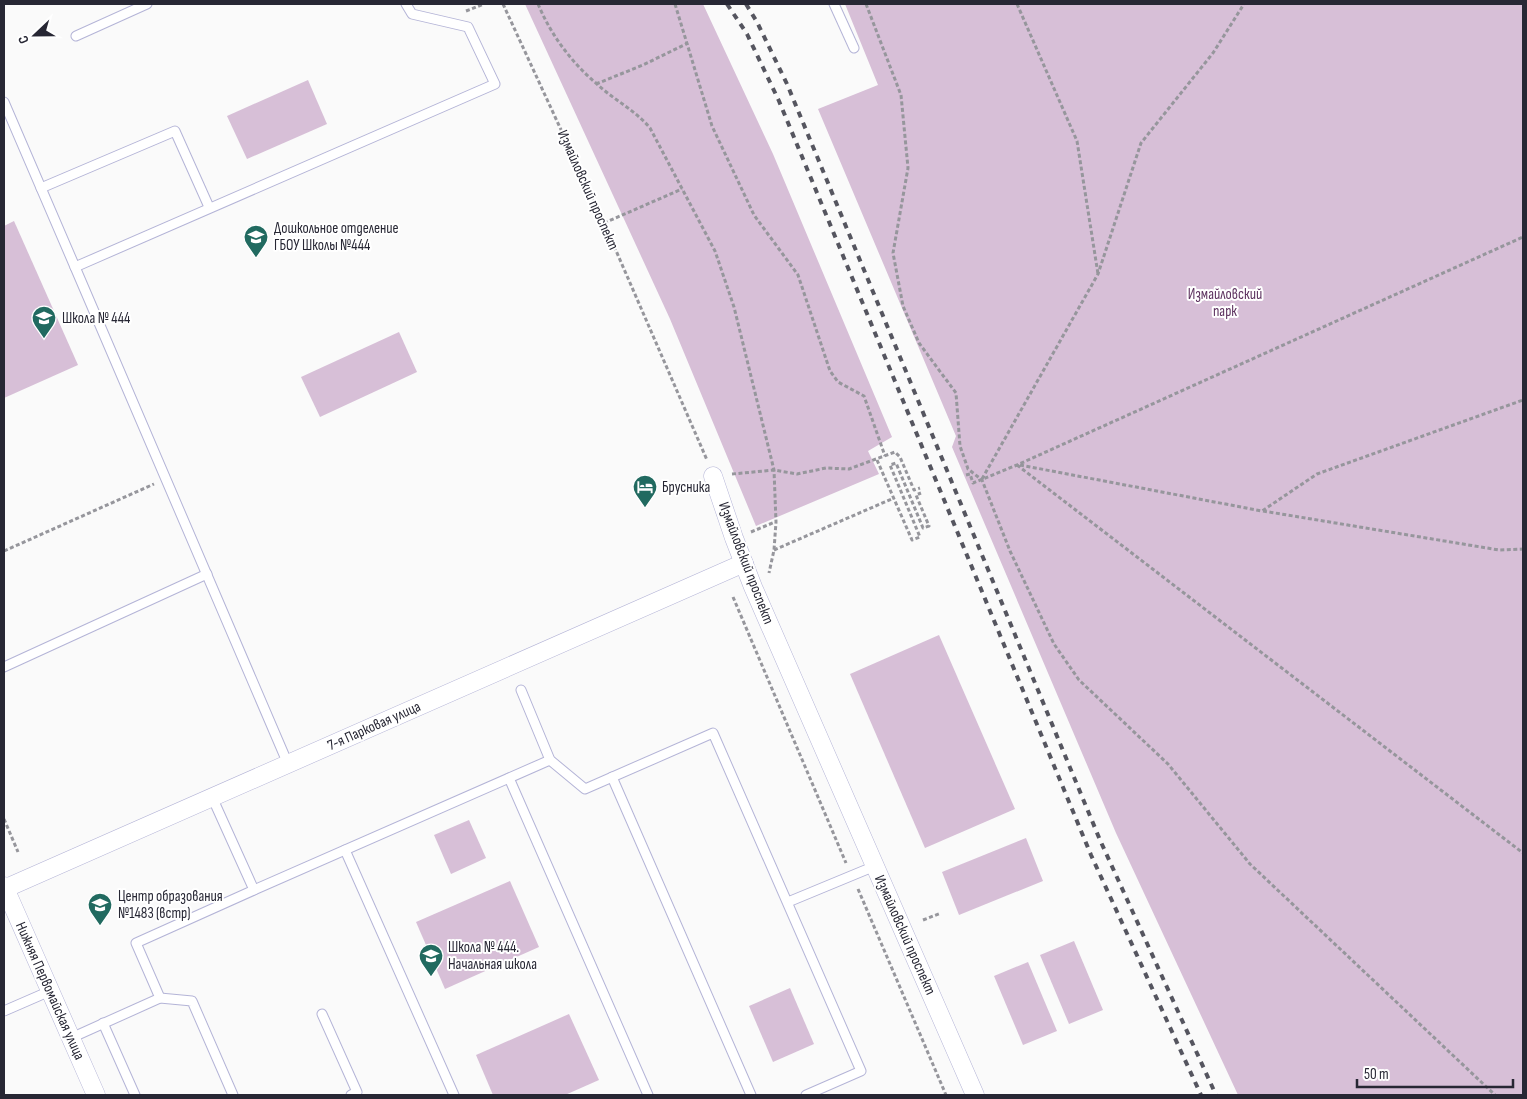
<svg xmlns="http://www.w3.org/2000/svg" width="1527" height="1099" font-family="'Sofia Sans Condensed',sans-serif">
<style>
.green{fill:#d7bfd7}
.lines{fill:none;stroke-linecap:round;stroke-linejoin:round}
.lane-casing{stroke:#b4b4d7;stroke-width:11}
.street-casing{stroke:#b4b4d7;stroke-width:19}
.path{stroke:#96969c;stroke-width:3;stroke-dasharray:4 2.5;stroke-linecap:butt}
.lane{stroke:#fff;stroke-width:9}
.street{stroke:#fff;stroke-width:18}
.rail{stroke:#55555f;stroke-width:4;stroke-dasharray:6 6;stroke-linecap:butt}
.labels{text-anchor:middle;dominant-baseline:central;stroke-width:4;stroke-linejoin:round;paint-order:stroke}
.street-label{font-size:15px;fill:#272734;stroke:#fff}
.poi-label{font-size:15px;fill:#272734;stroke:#fff;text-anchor:start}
.park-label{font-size:15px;fill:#5d325f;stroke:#fff}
</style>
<rect width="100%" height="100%" fill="#fafafa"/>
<!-- green -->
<g class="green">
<polygon points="525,4 703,4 773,154 892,437 868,451 879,474 756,526 670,319"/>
<polygon points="845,4 1523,4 1523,1095 1238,1095 1116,833 952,447 956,436 818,109 878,85"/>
<polygon points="308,80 327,124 247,159 227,116"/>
<polygon points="14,221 78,365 4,398 4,226"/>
<polygon points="399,332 417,372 320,417 301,377"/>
<polygon points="939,635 1015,809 925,848 850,674"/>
<polygon points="469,820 486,858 451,874 434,835"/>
<polygon points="1026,838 1043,881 959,915 942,872"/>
<polygon points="510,881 539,947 445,989 416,922"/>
<polygon points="1074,941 1103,1010 1069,1024 1040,955"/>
<polygon points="1028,962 1057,1031 1023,1045 994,976"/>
<polygon points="790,988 814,1044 773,1062 749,1006"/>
<polygon points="569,1014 599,1080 565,1095 493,1095 476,1055"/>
</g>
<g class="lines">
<defs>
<g id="lane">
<polyline points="834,4 854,48"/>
<polyline points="76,36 147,4"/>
<polyline points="4,102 75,267 495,84 468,27 412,14 406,4"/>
<polyline points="41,188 175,131 209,207"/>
<polyline points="75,267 288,764"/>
<polyline points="4,667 207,574"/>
<polyline points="521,690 550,760 585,789 713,733 861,1071 806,1095"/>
<polyline points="612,777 751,1095"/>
<polyline points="509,778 648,1095"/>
<polyline points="345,850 454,1095"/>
<polyline points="254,890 550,760"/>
<polyline points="788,902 875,866"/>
<polyline points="160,998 192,1001 233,1095"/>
<polyline points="4,1011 50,991"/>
<polyline points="322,1014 357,1092 351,1095"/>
<polyline points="103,1023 135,1095"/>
<polyline points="71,1038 160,998 136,943 254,890 212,797"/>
</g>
<g id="street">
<polyline points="713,476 734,538 753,587 975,1095"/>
<polyline points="4,886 96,1095"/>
<polyline points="4,889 744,563"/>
</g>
</defs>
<!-- lane casing -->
<use href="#lane" class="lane-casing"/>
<!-- street casing -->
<use href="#street" class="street-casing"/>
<!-- path -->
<g class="path">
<polyline points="503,4 604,223 707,460"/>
<path d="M538,4C551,35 571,62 597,84C614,100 635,110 650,128L715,251L734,307L774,470L776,522L774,550L769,573"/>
<polyline points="675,4 712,126 754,215 798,275 830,371 838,382 864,396 885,456"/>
<polyline points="866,4 901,95 908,168 893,253 903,306 919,343 956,393 960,446 968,469 982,480 1010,551 1054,644 1079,680 1168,764 1250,864 1495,1095"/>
<polyline points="1017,4 1077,141 1098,274"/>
<polyline points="466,11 484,4"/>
<polyline points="596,84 643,65 688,43"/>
<polyline points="604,223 682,189"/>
<polyline points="877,460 912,540 920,537 890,465 896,463 923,528 929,526 916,495 921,493"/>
<polyline points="1017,465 1523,853"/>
<polyline points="1020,465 1262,511 1317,474 1523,400"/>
<polyline points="732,474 774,470 797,474 826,468 849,469 895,452 900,457 914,490 920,488"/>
<polyline points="966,475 970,474 973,483 1017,465 1523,237"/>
<polyline points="982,479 1098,274 1141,143 1213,53 1244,4"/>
<polyline points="1263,511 1499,550 1523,549"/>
<polyline points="751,532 775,522"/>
<polyline points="774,550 894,498"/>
<polyline points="4,551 154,484"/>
<polyline points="733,597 846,863"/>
<polyline points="4,819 18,852"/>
<polyline points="858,889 946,1095"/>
<polyline points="923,920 941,913"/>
</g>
<!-- lane -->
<use href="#lane" class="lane"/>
<!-- street -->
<use href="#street" class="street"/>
<!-- rail -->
<g class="rail">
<polyline points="727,4 747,34 779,101 1091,855 1201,1095"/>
<polyline points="746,4 757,22 787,84 1100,840 1216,1095"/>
</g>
</g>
<!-- icons -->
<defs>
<symbol id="school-pin" viewBox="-11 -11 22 30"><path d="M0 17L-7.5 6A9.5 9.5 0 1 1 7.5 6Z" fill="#216a60" stroke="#fff"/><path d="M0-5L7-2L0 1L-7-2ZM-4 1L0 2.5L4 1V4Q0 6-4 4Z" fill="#fff"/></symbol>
<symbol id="hotel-pin" viewBox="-11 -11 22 30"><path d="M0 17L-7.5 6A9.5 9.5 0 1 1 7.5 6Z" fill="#216a60" stroke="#fff"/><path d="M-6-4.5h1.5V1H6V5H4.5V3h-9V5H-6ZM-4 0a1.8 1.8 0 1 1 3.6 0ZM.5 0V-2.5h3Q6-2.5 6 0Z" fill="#fff"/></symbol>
</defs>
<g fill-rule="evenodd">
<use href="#school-pin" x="242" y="223" width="28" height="38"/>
<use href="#school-pin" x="30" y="304" width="28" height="38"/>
<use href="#hotel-pin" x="631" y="473" width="28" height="38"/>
<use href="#school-pin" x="86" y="891" width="28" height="38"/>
<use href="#school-pin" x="417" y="942" width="28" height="38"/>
</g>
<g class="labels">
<!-- street labels -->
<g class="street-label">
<text transform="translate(588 190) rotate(66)">Измайловский проспект</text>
<text transform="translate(746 563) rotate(69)">Измайловский проспект</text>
<text transform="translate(374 726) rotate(-24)">7-я Парковая улица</text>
<text transform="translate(905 935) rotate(66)">Измайловский проспект</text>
<text transform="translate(50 991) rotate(66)">Нижняя Первомайская улица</text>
</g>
<!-- poi labels -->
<g class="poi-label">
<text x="274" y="228">Дошкольное отделение<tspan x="274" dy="17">ГБОУ Школы №444</tspan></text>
<text x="62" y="318">Школа № 444</text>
<text x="662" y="487">Брусника</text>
<text x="118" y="896">Центр образования<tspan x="118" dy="17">№1483 (встр)</tspan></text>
<text x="448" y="947">Школа № 444.<tspan x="448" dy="17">Начальная школа</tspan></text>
</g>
<!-- park labels -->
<g class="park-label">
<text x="1225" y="294">Измайловский<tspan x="1225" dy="17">парк</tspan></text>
</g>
</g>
<!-- border -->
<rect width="1527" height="1099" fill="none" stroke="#272734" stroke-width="10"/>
<!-- north arrow -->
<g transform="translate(35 35) rotate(248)" stroke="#ffffff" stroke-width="4" paint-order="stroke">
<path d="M0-4L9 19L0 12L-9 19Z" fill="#272734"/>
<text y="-8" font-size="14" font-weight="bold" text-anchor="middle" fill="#272734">С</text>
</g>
<!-- scale -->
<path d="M1357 1079v8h156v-8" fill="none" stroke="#272734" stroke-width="2.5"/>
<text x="1364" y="1079" font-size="15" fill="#272734" stroke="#ffffff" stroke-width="4" paint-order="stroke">50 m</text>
</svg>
